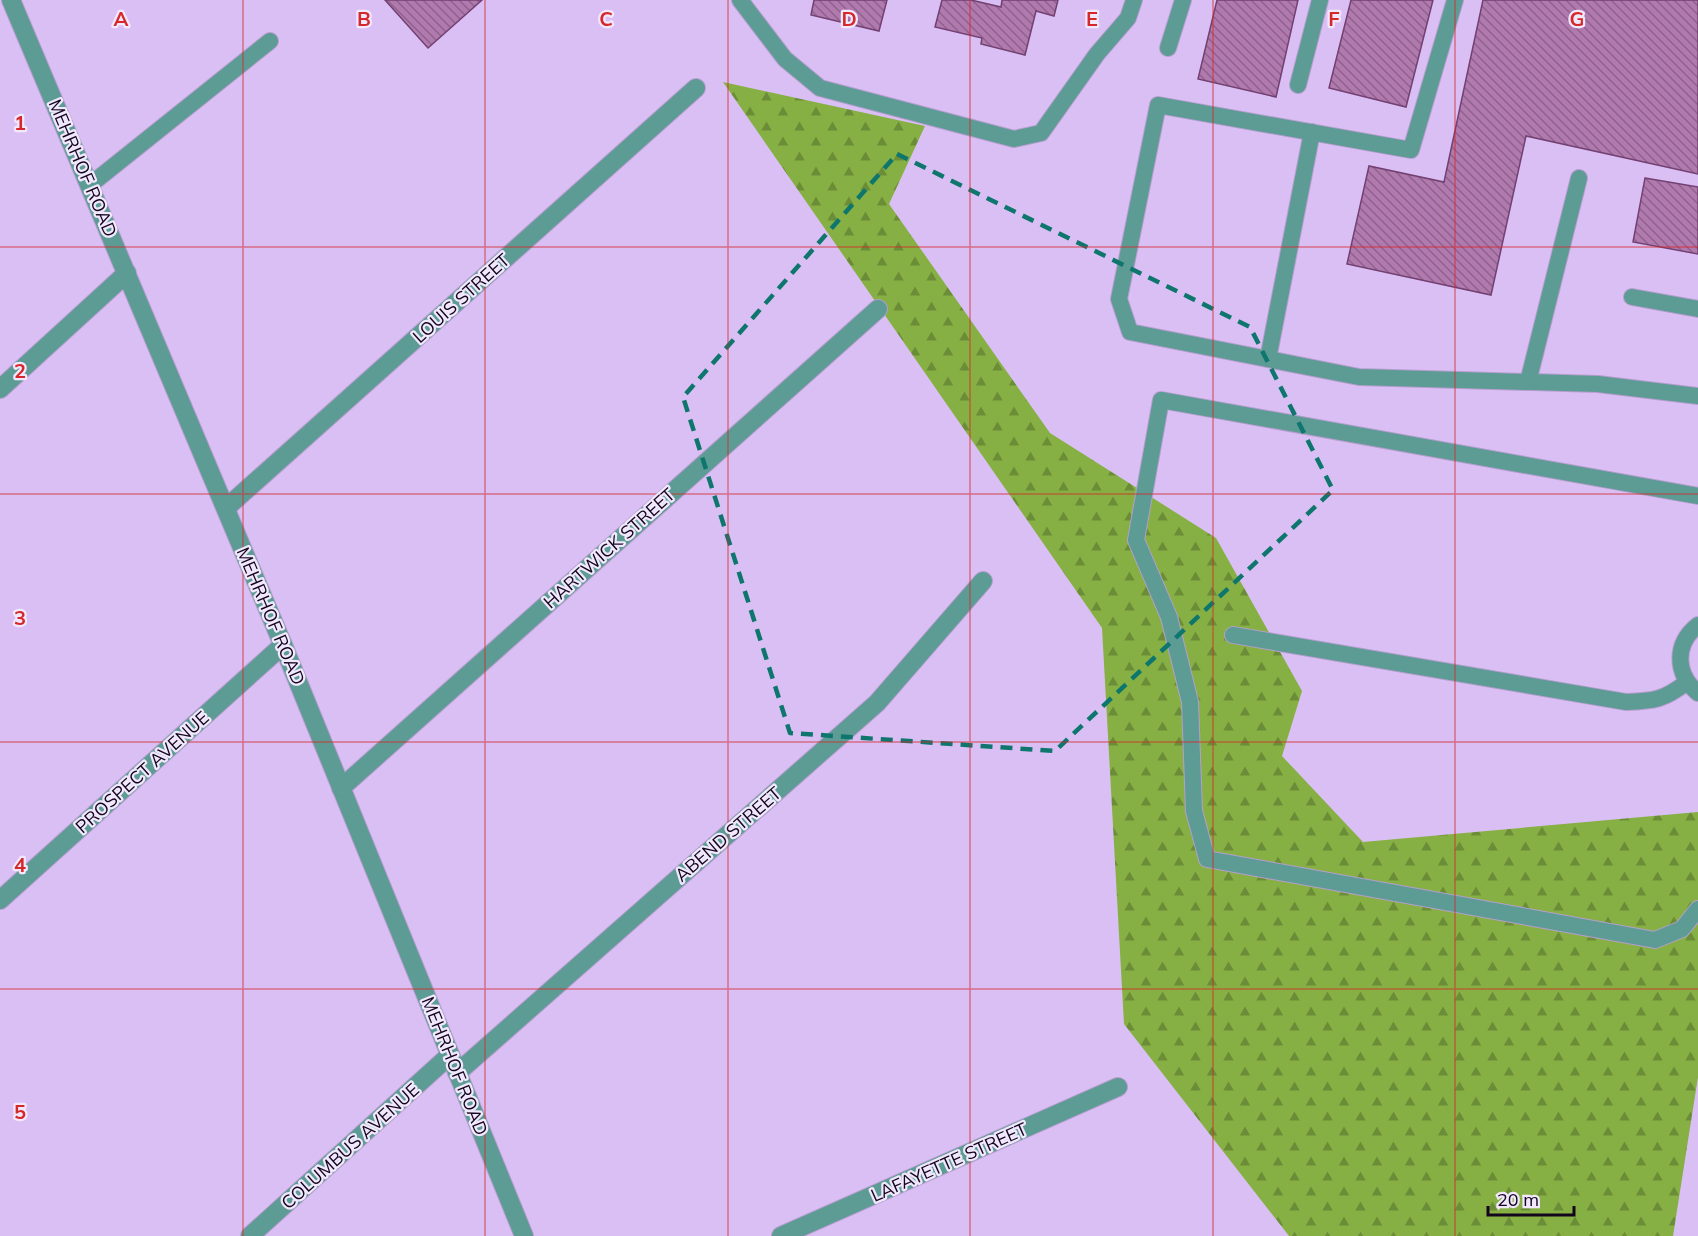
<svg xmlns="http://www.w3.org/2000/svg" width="1698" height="1236" font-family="Mulish,sans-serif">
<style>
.forest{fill:url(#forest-firs)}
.building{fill:url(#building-back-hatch);stroke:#734072;stroke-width:1.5}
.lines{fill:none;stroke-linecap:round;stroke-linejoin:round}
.lane-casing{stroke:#b69ece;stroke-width:18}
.street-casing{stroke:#b69ece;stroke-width:20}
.lane{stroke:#5d9b95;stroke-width:16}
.street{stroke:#5d9b95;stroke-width:18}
.marked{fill:none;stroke:#0f766e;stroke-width:4.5;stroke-dasharray:12 8;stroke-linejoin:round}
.grid{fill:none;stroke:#d62828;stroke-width:1.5;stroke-opacity:0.55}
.labels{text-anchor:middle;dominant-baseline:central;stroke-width:4.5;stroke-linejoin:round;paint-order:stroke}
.street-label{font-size:18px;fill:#12051c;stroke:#f2e8fd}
.grid-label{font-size:20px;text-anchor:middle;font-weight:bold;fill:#d62828;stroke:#f2e8fd;stroke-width:4.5;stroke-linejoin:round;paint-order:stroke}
</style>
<defs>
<pattern id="forest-firs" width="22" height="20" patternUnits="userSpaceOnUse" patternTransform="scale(1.5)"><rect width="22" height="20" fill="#86b043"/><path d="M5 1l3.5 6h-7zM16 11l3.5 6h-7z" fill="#6c8d37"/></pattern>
<pattern id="building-back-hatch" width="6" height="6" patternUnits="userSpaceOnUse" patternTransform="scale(1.5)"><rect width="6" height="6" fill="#b17aaf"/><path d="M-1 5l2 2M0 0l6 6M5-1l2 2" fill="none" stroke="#8f628e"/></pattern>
</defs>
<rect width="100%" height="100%" fill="#dabff5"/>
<!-- forest -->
<polygon class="forest" points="723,82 925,126 889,204 1050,433 1216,538 1302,691 1282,756 1363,842 1698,812 1698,1077 1673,1236 1289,1236 1124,1024 1102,628"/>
<!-- building -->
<g class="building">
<polygon points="385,0 482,0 428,48"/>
<polygon points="814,0 887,0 879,31 811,15"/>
<polygon points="942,0 971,0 1001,7 1002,0 1058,0 1054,16 1036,11 1025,55 981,44 982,38 935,27"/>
<polygon points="1217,0 1298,0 1276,97 1198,79"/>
<polygon points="1351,0 1433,0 1406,107 1329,88"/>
<polygon points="1483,0 1698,0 1698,174 1526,136 1491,295 1347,264 1369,166 1444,182"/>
<polygon points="1645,178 1698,187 1698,254 1633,242"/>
</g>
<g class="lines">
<defs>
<g id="lane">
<polyline points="740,0 785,59 820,88 1014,139 1041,133 1097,54 1128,18 1134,0"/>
<polyline points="1455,0 1411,150 1158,105 1119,299 1130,332 1359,377 1598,384 1698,396"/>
<polyline points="1168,48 1183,0"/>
<polyline points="1298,85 1320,0"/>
<polyline points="90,185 270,41"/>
<polyline points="1632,297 1698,309"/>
<polyline points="1268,359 1312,132"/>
<polyline points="1528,382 1579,178"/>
<polyline points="1698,496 1161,400 1136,540 1169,617 1190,702 1194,811 1207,859 1655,940 1682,929 1698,909"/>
<path d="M1698,625C1674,644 1675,674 1698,693"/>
<path d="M1233,635L1626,702C1654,701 1664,700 1687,682"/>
</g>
<g id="street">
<polyline points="11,0 283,645 524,1236"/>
<polyline points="0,389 127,273"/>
<polyline points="226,508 696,88"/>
<polyline points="341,788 878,309"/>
<polyline points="0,900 283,645"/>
<polyline points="457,1073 877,703 983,581"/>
<polyline points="250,1236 450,1055"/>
<polyline points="781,1236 1118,1087"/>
</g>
</defs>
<!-- lane casing -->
<use href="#lane" class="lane-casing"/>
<!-- street casing -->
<use href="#street" class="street-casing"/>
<!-- lane -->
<use href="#lane" class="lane"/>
<!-- street -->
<use href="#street" class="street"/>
</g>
<!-- marked area -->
<path class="marked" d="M897,154L1250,327L1333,490L1055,751L790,733L683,397Z"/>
<!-- grid -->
<path class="grid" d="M243,0V1236M485,0V1236M728,0V1236M970,0V1236M1213,0V1236M1455,0V1236M0,247H1698M0,494H1698M0,742H1698M0,989H1698"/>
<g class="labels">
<!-- street labels -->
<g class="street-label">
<text transform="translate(83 168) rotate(67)">MEHRHOF ROAD</text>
<text transform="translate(461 298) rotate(-42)">LOUIS STREET</text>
<text transform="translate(609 548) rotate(-42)">HARTWICK STREET</text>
<text transform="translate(271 616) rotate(67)">MEHRHOF ROAD</text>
<text transform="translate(142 772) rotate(-42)">PROSPECT AVENUE</text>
<text transform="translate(728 834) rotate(-41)">ABEND STREET</text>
<text transform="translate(455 1066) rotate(68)">MEHRHOF ROAD</text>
<text transform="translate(350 1146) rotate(-42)">COLUMBUS AVENUE</text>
<text transform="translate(949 1162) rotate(-24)">LAFAYETTE STREET</text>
</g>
</g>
<g class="grid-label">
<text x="121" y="26">A</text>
<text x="364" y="26">B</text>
<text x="606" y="26">C</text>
<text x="849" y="26">D</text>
<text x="1092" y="26">E</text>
<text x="1334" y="26">F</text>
<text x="1577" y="26">G</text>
<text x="20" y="130">1</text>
<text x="20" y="378">2</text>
<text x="20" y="625">3</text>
<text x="20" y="872">4</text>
<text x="20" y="1119">5</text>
</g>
<!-- scale -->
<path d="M1488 1206v9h86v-9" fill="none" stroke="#12051c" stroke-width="3"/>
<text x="1497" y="1206" font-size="18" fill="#12051c" stroke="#f2e8fd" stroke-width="4.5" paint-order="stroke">20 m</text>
</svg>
